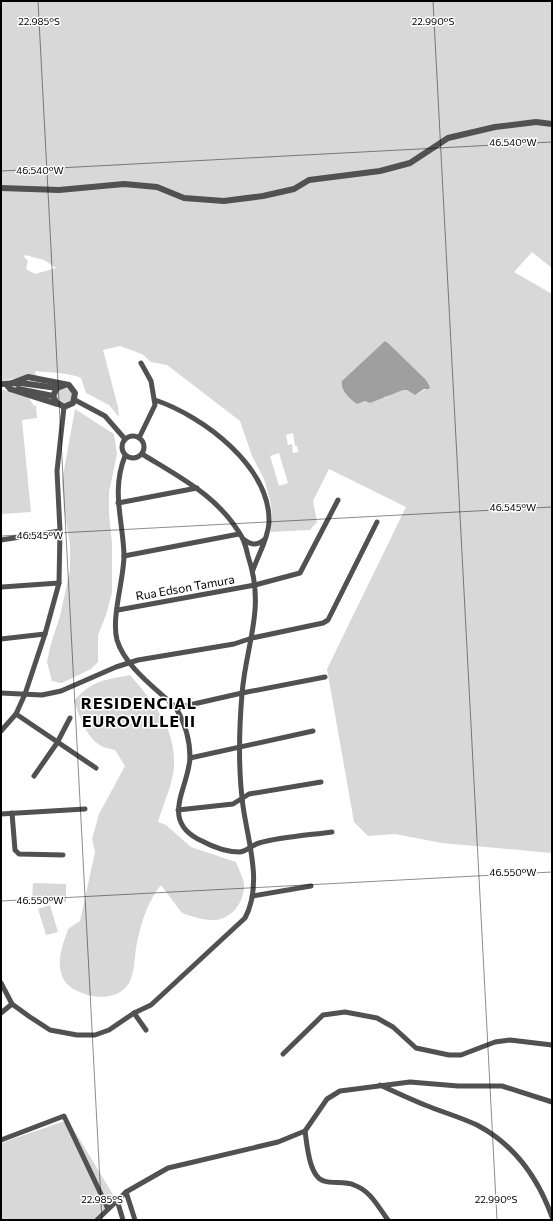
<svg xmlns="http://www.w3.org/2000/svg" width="553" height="1221" font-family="Commissioner,sans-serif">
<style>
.green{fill:#d8d8d8;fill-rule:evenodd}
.water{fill:#9f9f9f}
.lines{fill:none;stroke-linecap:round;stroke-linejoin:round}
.minor{stroke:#515151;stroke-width:5}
.tertiary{stroke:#515151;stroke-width:6}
.ticks{fill:none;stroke:#000;stroke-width:1;stroke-opacity:0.45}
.labels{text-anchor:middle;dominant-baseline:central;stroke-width:3;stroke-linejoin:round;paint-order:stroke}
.street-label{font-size:12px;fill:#000;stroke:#fff}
.district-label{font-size:16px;font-weight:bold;letter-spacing:1px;fill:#000;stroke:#fff}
.ticks-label{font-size:10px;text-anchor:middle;fill:#000;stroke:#fff;stroke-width:3;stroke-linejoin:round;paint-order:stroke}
</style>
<rect width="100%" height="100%" fill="#fff"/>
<!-- green -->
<g class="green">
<path d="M1,1H552V268L532,252L514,272L552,294V853L442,843L395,834L368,836L354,822L327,669L406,507L329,469L313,501L317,522L310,530L271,532L272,514L270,500L264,479L252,456L240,421L167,365L151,362L142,354L120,346L103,350L118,407L119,417L109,405L86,393L81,378C67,372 51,373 36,371L35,374L38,376C25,373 14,381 1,380ZM25,255L44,260L56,268L35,274L26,269L28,261L24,257ZM385,341L388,343L430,387L415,395L407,390H403L395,392L385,398H378L370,403L365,401ZM293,433L295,446H297L298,452L293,453L292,444L288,445L286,435ZM279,453L288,483L279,486L270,456Z"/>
<circle cx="64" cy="396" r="8"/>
<polygon points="1,389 29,398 34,406 36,405 37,418 22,420 31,512 1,514"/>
<polygon points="75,409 114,434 117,454 109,492 109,514 112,543 112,593 106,615 98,635 98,662 91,669 62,683 52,681 47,662 50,647 60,616 70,570 70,544 64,509 62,481"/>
<path d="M130,675C153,702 176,728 174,766C173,784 163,804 158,822L166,825L191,847L236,862C238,869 244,878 244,885C244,905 229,922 209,920C200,919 190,916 182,913L161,885C149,899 142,920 138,938C134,952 136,970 129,983C121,997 102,999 88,995C78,992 66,987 62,976C56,959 63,945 68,929L80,921L95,852L92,839L99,814L125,766L115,750C111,749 104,748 100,745C86,737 79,715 74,701C92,680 105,680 130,675Z"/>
<polygon points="33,883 66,884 66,902 32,901"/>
<polygon points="50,905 58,932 46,935 38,909"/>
<polygon points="68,1120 115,1198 95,1220 1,1220 1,1143"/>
</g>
<!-- water -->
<path class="water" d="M385,341L388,343L426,380L430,387L429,389H424L415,395L407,390H403L370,403L365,401L357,404C350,399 340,390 342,381Z"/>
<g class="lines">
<!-- minor -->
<g class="minor">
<polyline points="75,400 105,416 125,439"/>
<path d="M155,400C203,416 271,467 269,523C268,539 258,555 253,570"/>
<circle cx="133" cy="447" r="11"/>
<polyline points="139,438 155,405 151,381 141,363"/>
<path d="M125,456C111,491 123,520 124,555C124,580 111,617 117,640C125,667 157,689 176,708C185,723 190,741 190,758C188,790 159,821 202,841C213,847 227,852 240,852C247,851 252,845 259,843C280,837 310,835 332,832"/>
<polyline points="118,503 197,488"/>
<path d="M243,539C251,545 256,546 264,540"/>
<polyline points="1,540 60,531"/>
<polyline points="124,556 239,534"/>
<polyline points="2,587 59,583"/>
<polyline points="118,610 255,585 300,573 338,500"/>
<polyline points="1,639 45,634"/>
<polyline points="1,693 42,695 61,691 116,667 138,660 234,644 252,638 323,623 328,620 377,522"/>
<polyline points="176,708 242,693 325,677"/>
<polyline points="16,714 96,768"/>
<polyline points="1,731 16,714 25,694 45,634 59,583 60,531 57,471 64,407"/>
<polyline points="190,758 313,731"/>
<polyline points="34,776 57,743 70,718"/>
<polyline points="178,810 233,804 249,794 321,782"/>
<polyline points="12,813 15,850 19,854 63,855"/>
<polyline points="1,814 85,809"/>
<polyline points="253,896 311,886"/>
<path d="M1,983L12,1004L30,1017L50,1030L77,1035H95L109,1030L134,1013L151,1005L245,918C263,884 248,842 243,806C238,769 239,730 242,694C246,643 266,609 248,556C247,551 245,544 243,539C220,497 181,478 142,454"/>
<polyline points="1,1013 12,1004"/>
<polyline points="134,1013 146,1030"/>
<polyline points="283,1054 323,1015 345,1012 377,1018 393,1027 416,1048 449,1055 461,1055 495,1042 510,1040 552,1045"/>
<path d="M380,1085C395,1092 410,1099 425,1105C442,1112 460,1117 477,1125C515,1145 538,1178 552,1217"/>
<path d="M305,1131C307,1144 309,1177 324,1181C333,1184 345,1181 354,1185C371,1191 378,1207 388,1220"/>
<polyline points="1,1140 64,1116 108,1209"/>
<polyline points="126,1192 135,1220"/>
<polyline points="117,1200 123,1220"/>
<polyline points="97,1220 126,1192 168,1168 278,1142 305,1131 327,1099 340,1091 410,1082 458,1086 502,1086 552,1102"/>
</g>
<!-- tertiary -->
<g class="tertiary">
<polyline points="1,188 59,190 124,184 157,187 184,198 224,201 263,196 294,189 309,180 380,171 410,163 448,138 495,127 536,122 552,124"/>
<polyline points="1,384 21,383 57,388"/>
<polyline points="7,385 28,377 69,385 75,393 73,403 64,407 56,402 53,396 57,388 65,385"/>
<polyline points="7,385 10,389 57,404"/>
<polyline points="18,389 53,396"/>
</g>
</g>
<!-- ticks -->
<path class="ticks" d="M38,1L102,1220M433,1L497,1220M1,171L552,142M1,536L552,507M1,901L552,872"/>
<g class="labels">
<!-- street labels -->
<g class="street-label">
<text transform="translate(185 587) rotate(-10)">Rua Edson Tamura</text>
</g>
<!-- district labels -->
<g class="district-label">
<text x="139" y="702">RESIDENCIAL<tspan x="139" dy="18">EUROVILLE II</tspan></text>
</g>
</g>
<g class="ticks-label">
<text x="39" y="25">22.985°S</text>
<text x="433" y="25">22.990°S</text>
<text x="513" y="146">46.540°W</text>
<text x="40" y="174">46.540°W</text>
<text x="513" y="511">46.545°W</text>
<text x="40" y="539">46.545°W</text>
<text x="513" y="876">46.550°W</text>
<text x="40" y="904">46.550°W</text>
<text x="102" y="1203">22.985°S</text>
<text x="496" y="1203">22.990°S</text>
</g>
<!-- border -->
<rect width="553" height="1221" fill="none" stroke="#000000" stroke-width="4"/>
</svg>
